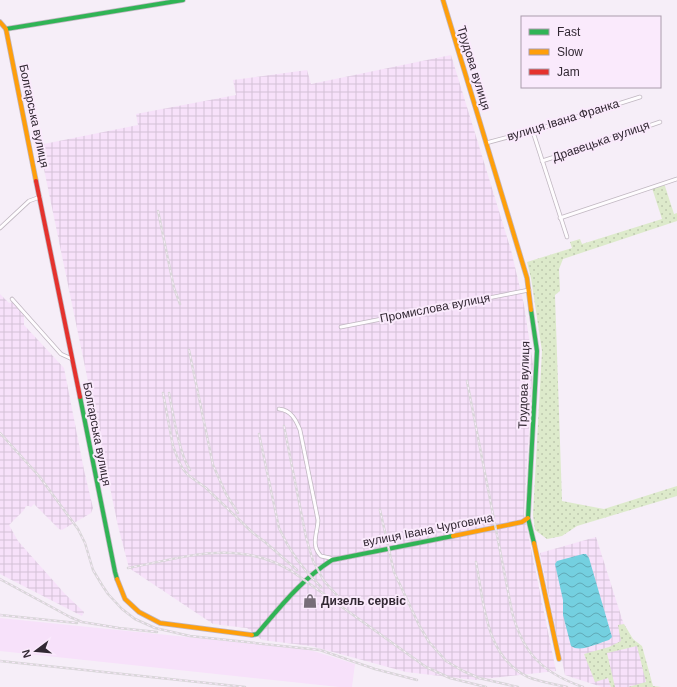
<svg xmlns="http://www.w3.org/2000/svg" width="677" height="687" font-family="Helvetica,sans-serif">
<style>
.industrial{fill:url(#industrial-grid)}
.built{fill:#f7e1fa}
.grass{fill:url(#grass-dots)}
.water{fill:url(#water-waves)}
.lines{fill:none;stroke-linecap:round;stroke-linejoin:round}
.street-casing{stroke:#c0b7c1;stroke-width:4.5}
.fast-casing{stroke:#c0b7c1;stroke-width:5.5}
.slow-casing{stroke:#c0b7c1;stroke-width:5.5}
.jam-casing{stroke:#c0b7c1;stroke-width:5.5}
.street{stroke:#fefcfe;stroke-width:3}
.fast{stroke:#30b455;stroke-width:4}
.slow{stroke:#ff9f0a;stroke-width:4}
.jam{stroke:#e5322d;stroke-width:4}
.rail-casing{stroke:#d9d6d9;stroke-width:2.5}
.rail{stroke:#faeafc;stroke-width:1;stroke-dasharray:3;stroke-linecap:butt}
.labels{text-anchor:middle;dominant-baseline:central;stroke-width:4;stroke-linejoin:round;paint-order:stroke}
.street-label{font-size:12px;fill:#322833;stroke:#faeafc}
.poi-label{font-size:12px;font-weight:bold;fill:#322833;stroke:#faeafc;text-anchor:start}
</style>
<defs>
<pattern id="industrial-grid" width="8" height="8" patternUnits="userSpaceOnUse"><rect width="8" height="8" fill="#f7e1fa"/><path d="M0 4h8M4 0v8" fill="none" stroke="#d4c1d7"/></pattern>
<pattern id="grass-dots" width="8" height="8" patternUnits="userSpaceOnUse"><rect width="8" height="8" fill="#ddeacb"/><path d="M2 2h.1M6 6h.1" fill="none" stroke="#bec9af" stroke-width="1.8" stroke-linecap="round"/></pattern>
<pattern id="water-waves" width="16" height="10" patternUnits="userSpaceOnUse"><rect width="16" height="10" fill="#74d0e0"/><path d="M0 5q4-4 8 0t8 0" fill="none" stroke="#60a9b6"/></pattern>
</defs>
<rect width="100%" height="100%" fill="#f6eef8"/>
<!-- industrial -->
<g class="industrial">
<polygon points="451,55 511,250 524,305 533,364 524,514 556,671 475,680 406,672 311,646 262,640 247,628 213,624 129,568 118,526 39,145 138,125 136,114 236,95 233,80 307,70 311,84"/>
<polygon points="0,294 9,303 13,302 24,316 24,325 64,368 84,470 93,508 91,513 62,530 59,529 34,504 31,507 29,506 26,506 24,510 9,525 18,541 65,594 84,612 82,616 0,574"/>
<polygon points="596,537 623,622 632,639 640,647 650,685 639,687 602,687 565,675 540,553"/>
</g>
<!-- built -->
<polygon class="built" points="0,618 305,649 317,652 355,664 352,687 339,687 0,651"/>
<!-- grass -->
<g class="grass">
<polygon points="664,183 674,214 677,213 677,221 563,259 559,269 560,291 555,295 562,501 604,509 677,486 677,496 577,526 562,536 547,539 535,530 533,515 542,351 531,278 527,262 572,248 570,242 580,239 582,244 662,219 652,188"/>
<polygon points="624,624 633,639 642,646 653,686 661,687 628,687 646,682 637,646 607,653 615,687 611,687 608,678 595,682 584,654 609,647 621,641 618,625"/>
</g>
<!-- water -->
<path class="water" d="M583,554H586L589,558L612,637L609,640C598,643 580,653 571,646L563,615V600L555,564L557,561Z"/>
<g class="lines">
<defs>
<g id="street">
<polyline points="531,132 534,135 567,237"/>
<polyline points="486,143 542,128 640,97"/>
<polyline points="542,161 602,142 660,122"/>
<polyline points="560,218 677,179"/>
<polyline points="0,228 29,201 40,197"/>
<polyline points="12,299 61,354 72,359"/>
<polyline points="341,327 529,290"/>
<path d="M279,409C291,410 296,420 300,430L318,520C318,532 310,545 321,556L330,558L332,560"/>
</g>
<g id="fast">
<polyline points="6,29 183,0"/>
<polyline points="531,310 537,351 528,518 534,543"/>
<polyline points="80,397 115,572 117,579"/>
<path d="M252,635L257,634C280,607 302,579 332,560L453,536"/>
</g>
<g id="slow">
<polyline points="443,0 527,278 531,310"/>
<polyline points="0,22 6,29 36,181"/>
<polyline points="453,536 522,522 528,518"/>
<polyline points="534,543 559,659"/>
<polyline points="117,579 125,599 139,612 160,623 252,635"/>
</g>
<polyline id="jam" points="36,181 80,397"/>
</defs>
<!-- street casing -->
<use href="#street" class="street-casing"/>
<!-- fast casing -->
<use href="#fast" class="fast-casing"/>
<!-- slow casing -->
<use href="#slow" class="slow-casing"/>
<!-- jam casing -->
<use href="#jam" class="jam-casing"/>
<!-- street -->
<use href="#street" class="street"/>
<!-- fast -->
<use href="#fast" class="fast"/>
<!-- slow -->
<use href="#slow" class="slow"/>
<!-- jam -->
<use href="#jam" class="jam"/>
<defs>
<g id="rail">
<polyline points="158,211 174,288 180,304"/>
<polyline points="189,350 213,465 226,494 238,513"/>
<path d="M467,381L512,612C523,654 543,673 583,687"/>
<polyline points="163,393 173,446 179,462 183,469 188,475 206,488 253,533 265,542 297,570"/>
<path d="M169,393C173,413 179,454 190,470"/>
<polyline points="284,426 306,537 313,561 324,581 344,603"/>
<polyline points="0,433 39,476 78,529 85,543 93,570 102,585 108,594 122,609 135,619 155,628 190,636 320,650 375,669 417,680"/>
<path d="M259,434L279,528C289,550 303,570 321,587"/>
<polyline points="380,510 394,572 419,625 429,642 446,661 463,671 479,678 518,687"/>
<path d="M476,562C484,603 485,657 528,677C540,682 554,684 567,687"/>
<path d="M128,568C186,557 239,538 293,572L426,667L450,678L486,687"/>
<polyline points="0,579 70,617 82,622 119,628 157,632"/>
<polyline points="0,615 77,623"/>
<polyline points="0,661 245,687"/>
</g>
</defs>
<!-- rail casing -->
<use href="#rail" class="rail-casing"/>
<!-- rail -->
<use href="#rail" class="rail"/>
</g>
<!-- icons -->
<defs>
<symbol id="shop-bare" viewBox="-9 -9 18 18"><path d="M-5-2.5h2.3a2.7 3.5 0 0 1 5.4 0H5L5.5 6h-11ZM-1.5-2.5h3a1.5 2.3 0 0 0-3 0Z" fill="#776d78" stroke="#faeafc" stroke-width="2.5" paint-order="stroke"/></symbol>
</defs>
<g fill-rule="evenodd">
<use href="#shop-bare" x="300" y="591" width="20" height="20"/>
</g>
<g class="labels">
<!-- street labels -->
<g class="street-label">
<text transform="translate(474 68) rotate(73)">Трудова вулиця</text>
<text transform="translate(34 116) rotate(78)">Болгарська вулиця</text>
<text transform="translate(563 120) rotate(-17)">вулиця Івана Франка</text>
<text transform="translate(601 141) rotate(-19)">Дравецька вулиця</text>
<text transform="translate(435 308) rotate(-11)">Промислова вулиця</text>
<text transform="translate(524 385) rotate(-88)">Трудова вулиця</text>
<text transform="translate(97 434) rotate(79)">Болгарська вулиця</text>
<text transform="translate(428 530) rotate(-11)">вулиця Івана Чурговича</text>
</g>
<!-- poi labels -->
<g class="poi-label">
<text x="321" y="601">Дизель сервіс</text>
</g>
</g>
<!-- legend -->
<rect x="521" y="16" width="140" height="72" fill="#faeafc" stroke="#aa9cac"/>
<rect x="529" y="29" width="20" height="6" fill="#30b455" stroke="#aa9cac"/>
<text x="557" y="36" font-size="12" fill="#322833">Fast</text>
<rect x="529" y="49" width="20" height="6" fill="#ff9f0a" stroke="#aa9cac"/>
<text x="557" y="56" font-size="12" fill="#322833">Slow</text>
<rect x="529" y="69" width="20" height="6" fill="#e5322d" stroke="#aa9cac"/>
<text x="557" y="76" font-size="12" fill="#322833">Jam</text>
<!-- north arrow -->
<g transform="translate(36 651) rotate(254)" stroke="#faeafc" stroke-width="3" paint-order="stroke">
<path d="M0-3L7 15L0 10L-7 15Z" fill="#322833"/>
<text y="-6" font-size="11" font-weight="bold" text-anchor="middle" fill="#322833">N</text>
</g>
</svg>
